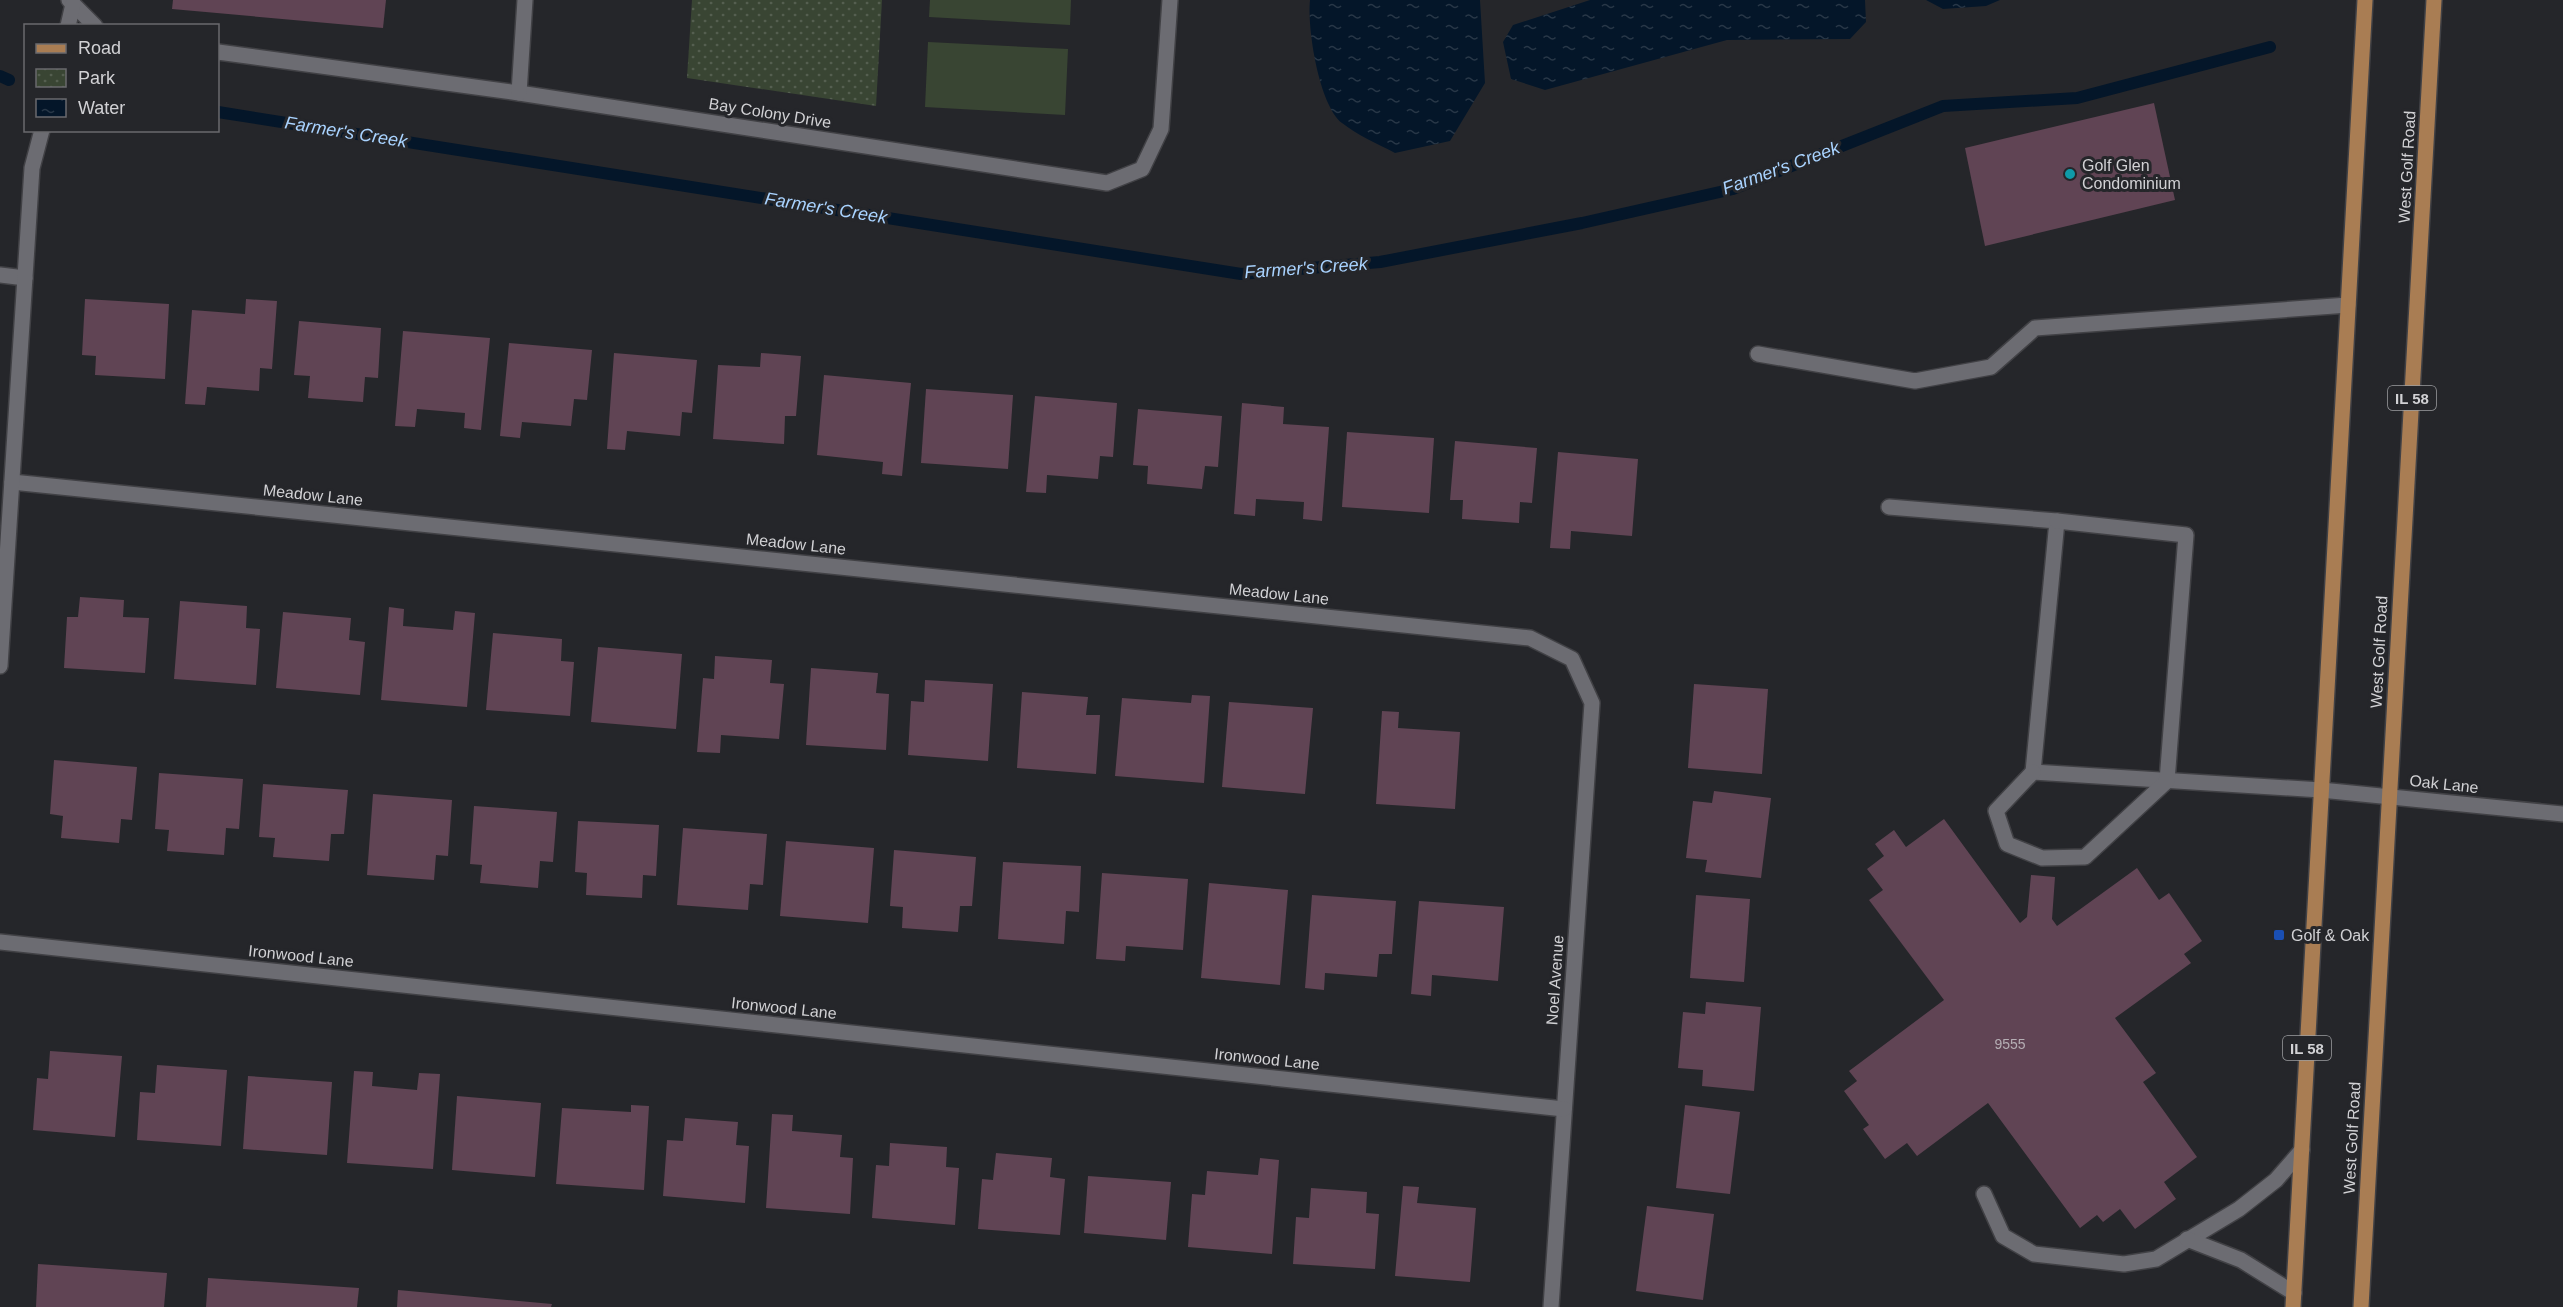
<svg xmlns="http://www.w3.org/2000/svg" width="2563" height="1307" font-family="Arial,sans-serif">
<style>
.grass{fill:#394533}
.park{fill:url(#park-dots)}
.water{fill:url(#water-ripples)}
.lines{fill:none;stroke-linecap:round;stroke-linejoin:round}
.stream{stroke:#041629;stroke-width:12}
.building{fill:#604454}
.service-casing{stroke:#414145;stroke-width:18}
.minor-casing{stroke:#414145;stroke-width:18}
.primary-casing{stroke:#414145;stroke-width:18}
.service{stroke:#6c6c72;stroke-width:15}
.minor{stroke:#6c6c72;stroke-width:15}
.primary{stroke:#a97d53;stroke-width:15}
.culture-dot{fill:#0f9aa8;stroke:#25262a;stroke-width:2}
.transit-dot{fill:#1a4fb4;stroke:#25262a;stroke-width:2}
.labels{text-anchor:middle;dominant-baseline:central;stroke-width:6;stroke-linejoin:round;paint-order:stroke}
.number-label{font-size:14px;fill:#b5aeb4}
.shield{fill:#25262a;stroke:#9d9ea1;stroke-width:1.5}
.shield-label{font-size:15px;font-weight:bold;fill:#d1d1d4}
.street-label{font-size:16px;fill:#d1d1d4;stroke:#25262a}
.poi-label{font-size:16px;fill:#d1d1d4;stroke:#25262a;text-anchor:start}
.water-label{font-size:18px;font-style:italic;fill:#a9d3ff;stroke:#25262a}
</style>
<defs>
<pattern id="park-dots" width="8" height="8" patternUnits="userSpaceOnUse" patternTransform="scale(1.5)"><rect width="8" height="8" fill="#394533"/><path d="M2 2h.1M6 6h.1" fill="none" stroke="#555f50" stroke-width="1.8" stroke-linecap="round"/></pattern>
<pattern id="water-ripples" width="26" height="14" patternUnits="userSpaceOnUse" patternTransform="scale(1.5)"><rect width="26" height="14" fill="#041629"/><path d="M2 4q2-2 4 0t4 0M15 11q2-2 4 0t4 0" fill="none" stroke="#283747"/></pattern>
</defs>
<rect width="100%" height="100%" fill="#25262a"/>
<!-- grass -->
<g class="grass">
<polygon points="930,0 1071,0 1070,25 929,17"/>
<polygon points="928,42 1068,49 1065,115 925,107"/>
</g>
<!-- park -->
<polygon class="park" points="692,0 882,0 876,106 687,78"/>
<!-- water -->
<g class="water">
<path d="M1310,0H1480L1485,83L1450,141L1395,153C1378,144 1357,135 1342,123C1319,105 1307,28 1310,0Z"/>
<polygon points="1590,0 1865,0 1866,22 1850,39 1727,40 1545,90 1511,79 1503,42 1513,25"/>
<polygon points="1926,0 2000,0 1986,6 1943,9"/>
</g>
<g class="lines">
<!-- stream -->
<g class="stream">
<polyline points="0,76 9,80"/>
<polyline points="218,112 1241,274 1380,262 1582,223 1733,189 1943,106 2077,98 2270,47"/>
</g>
</g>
<!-- building -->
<g class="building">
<polygon points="173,0 386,0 383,28 172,9"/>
<polygon points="2154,103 2175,200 1985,246 1965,148"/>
<polygon points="85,299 169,304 165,379 95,375 96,356 82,355"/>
<polygon points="246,299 277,301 272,369 260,368 259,391 207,387 205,405 185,404 192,310 245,314"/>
<polygon points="299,321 381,328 378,378 365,377 363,402 308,398 310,376 294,375"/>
<polygon points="403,331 490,338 481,430 464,428 465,413 417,409 415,427 395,426"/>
<polygon points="509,343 592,350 587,400 574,399 571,426 522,422 520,438 500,436"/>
<polygon points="614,353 697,360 692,413 682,412 680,436 627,431 625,450 607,449"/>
<polygon points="761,353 801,356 796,416 785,416 784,444 713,439 718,365 760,367"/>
<polygon points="824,375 911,383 902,476 882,474 883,462 817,455"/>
<polygon points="926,389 1013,395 1008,469 921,463"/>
<polygon points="1035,396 1117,403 1113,457 1100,456 1098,479 1047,475 1046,493 1026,492"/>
<polygon points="1242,403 1284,407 1283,424 1329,427 1322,521 1303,519 1304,502 1256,499 1255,516 1234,514"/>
<polygon points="1138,409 1222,416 1218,467 1205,466 1202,489 1147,484 1148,466 1133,465"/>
<polygon points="1347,432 1434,438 1429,513 1342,507"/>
<polygon points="1455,441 1537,448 1532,503 1520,502 1519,523 1462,519 1463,500 1450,500"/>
<polygon points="1558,452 1638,459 1632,536 1571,531 1570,549 1550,548"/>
<polygon points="80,597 124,600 123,617 149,618 145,673 64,668 67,617 78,617"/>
<polygon points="180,601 247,606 246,628 260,629 256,685 174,679"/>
<polygon points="389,607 404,609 403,626 453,630 455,611 475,613 467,707 381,700"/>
<polygon points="283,612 351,618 349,640 365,642 360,695 276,688"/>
<polygon points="493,633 562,639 561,661 574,662 570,716 486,710"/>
<polygon points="598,647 682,654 676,729 591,722"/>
<polygon points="715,656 772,660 770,683 784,684 779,739 721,735 720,753 697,752 703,678 714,679"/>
<polygon points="811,668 878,673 876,693 889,694 886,750 806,745"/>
<polygon points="925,680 993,684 988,761 908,755 911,701 924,702"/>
<polygon points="1694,684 1768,689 1762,774 1688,768"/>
<polygon points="1022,692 1088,697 1086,715 1100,715 1096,774 1017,768"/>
<polygon points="1192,695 1210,696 1204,783 1115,776 1122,698 1191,703"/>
<polygon points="1229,702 1313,708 1305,794 1222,787"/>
<polygon points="1382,711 1399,712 1398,728 1460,732 1455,809 1376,804"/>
<polygon points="54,760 137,767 132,820 121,819 119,843 61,838 63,816 50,814"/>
<polygon points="159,773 243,779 239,829 226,828 224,855 167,851 169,830 155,829"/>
<polygon points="263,784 348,790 344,834 331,834 329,861 273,857 275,838 259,837"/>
<polygon points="1714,791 1771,798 1761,878 1705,872 1707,860 1686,858 1693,801 1712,803"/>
<polygon points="373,794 452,800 448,856 436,855 434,880 367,875"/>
<polygon points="474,806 557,812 553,862 540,861 538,888 480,883 482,865 470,864"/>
<polygon points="1944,819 2020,923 2027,917 2031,875 2055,877 2052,919 2057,926 2137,868 2159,900 2169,893 2202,941 2184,954 2191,963 2115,1018 2156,1073 2143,1082 2197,1157 2164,1182 2176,1199 2135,1229 2120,1209 2103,1222 2097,1215 2080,1228 1988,1103 1917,1156 1907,1143 1885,1159 1863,1129 1869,1125 1844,1091 1857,1081 1849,1071 1944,1000 1869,900 1883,890 1867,869 1884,856 1875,844 1894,830 1906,847"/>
<polygon points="578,821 659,825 656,876 643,875 642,898 586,895 587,873 575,872"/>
<polygon points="683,828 767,834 763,885 750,884 748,910 677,905"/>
<polygon points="786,841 874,848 868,923 780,916"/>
<polygon points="894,850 976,857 972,906 960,906 958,932 902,928 903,907 890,906"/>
<polygon points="1003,862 1081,866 1079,912 1066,911 1064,944 998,939"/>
<polygon points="1102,873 1188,879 1183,950 1126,946 1125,961 1096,959"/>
<polygon points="1209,883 1288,890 1280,985 1201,978"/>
<polygon points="1312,895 1396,901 1392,954 1379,954 1377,977 1325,973 1324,990 1305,988"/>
<polygon points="1696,895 1750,899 1744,982 1690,978"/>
<polygon points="1419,901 1504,907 1498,981 1432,975 1431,996 1411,994"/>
<polygon points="1706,1002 1761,1007 1754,1091 1702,1086 1703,1070 1678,1068 1683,1012 1705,1014"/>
<polygon points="50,1051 122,1056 115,1137 33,1130 37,1078 48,1079"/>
<polygon points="157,1065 227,1070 221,1146 137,1140 140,1092 155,1093"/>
<polygon points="354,1071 373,1072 372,1086 417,1090 419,1073 440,1074 433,1169 347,1163"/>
<polygon points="248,1076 332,1082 327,1155 243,1149"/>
<polygon points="457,1096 541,1103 535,1177 452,1170"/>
<polygon points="631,1105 649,1106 644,1190 556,1184 562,1108 631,1112"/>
<polygon points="1685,1105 1740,1112 1730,1194 1676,1188"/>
<polygon points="772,1114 793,1115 792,1131 842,1135 840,1157 853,1158 850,1214 766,1208"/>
<polygon points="685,1118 738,1122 736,1145 749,1146 745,1203 663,1196 667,1140 683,1141"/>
<polygon points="890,1143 947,1147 946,1167 959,1168 955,1225 872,1218 876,1165 889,1166"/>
<polygon points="996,1153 1052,1158 1050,1177 1065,1179 1060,1235 978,1229 982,1179 993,1180"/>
<polygon points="1260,1158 1279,1160 1272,1254 1188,1247 1192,1194 1205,1195 1207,1171 1258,1175"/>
<polygon points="1088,1176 1171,1182 1166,1240 1084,1233"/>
<polygon points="1403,1186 1419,1187 1417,1203 1476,1208 1470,1282 1395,1276"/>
<polygon points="1311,1188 1367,1192 1366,1213 1379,1214 1375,1269 1293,1264 1296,1217 1309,1218"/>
<polygon points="1647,1206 1714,1214 1703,1300 1636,1291"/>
<polygon points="38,1264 167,1273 164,1307 36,1307"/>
<polygon points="208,1278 359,1288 357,1307 206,1307"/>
<polygon points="398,1290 552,1304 551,1307 397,1307"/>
</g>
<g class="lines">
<defs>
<g id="service">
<polyline points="1758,354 1915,381 1991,367 2035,328 2348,305"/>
<polyline points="1889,507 2057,521 2033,772 2321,790"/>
<polyline points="2033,772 1996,811 2007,844 2042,858 2085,857 2167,781 2186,535 2057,521"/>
<polyline points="1984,1194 2003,1236 2034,1254 2124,1264 2156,1259 2239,1209 2276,1180 2302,1150"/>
<polyline points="2187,1239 2241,1260 2294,1293"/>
</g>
<g id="minor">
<polyline points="69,0 95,26"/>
<polyline points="68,26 73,4"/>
<polyline points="218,52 519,93 1107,183 1142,169 1161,129 1170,0"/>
<polyline points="519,93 525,0"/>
<polyline points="0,275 25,278"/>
<polyline points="12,482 1530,638 1572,659 1592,703 1551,1307"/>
<polyline points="0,666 32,168 42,130"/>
<polyline points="2321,790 2563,814"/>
<polyline points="0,942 1564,1109"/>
</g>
<g id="primary">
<polyline points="2293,1307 2365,0"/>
<polyline points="2361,1307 2434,0"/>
</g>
</defs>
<!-- service casing -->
<use href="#service" class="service-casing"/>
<!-- minor casing -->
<use href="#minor" class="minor-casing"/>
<!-- primary casing -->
<use href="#primary" class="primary-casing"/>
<!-- service -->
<use href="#service" class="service"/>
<!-- minor -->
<use href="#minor" class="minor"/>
<!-- primary -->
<use href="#primary" class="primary"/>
</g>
<!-- markers -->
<circle class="culture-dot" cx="2070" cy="174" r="6"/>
<rect class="transit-dot" x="2273" y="929" width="12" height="12" rx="3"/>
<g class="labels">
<!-- number labels -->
<g class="number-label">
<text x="2010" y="1044">9555</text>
</g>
<!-- shield labels -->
<g class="shield">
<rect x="2388" y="386" width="48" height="24" rx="4.5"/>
<rect x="2283" y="1036" width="48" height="24" rx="4.5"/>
</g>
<g class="shield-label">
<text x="2412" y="398">IL 58</text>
<text x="2307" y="1048">IL 58</text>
</g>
<!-- street labels -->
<g class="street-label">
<text transform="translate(770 113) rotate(9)">Bay Colony Drive</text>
<text transform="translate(2407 167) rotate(-87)">West Golf Road</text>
<text transform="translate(313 495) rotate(6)">Meadow Lane</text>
<text transform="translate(796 544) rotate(6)">Meadow Lane</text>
<text transform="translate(1279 594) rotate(6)">Meadow Lane</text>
<text transform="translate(2379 652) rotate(-87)">West Golf Road</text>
<text transform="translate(2444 784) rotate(6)">Oak Lane</text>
<text transform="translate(301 956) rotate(6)">Ironwood Lane</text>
<text transform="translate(1555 980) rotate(-86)">Noel Avenue</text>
<text transform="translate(784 1008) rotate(6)">Ironwood Lane</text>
<text transform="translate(1267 1059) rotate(6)">Ironwood Lane</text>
<text transform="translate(2352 1138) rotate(-87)">West Golf Road</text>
</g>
<!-- poi labels -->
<g class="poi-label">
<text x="2082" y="165">Golf Glen<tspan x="2082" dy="18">Condominium</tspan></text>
<text x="2291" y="935">Golf &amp; Oak</text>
</g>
<!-- water labels -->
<g class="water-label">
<text transform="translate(346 132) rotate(9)">Farmer's Creek</text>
<text transform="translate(1781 168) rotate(-20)">Farmer's Creek</text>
<text transform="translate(826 208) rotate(9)">Farmer's Creek</text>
<text transform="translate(1306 268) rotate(-4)">Farmer's Creek</text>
</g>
</g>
<!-- legend -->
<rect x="24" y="24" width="195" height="108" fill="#25262a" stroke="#6a6a6e" stroke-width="1.5"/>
<rect x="36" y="44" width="30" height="9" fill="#a97d53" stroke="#6a6a6e" stroke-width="1.5"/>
<text x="78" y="54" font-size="18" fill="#d1d1d4">Road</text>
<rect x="36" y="69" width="30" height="18" fill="url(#park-dots)" stroke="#6a6a6e" stroke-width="1.5"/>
<text x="78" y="84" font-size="18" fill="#d1d1d4">Park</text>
<rect x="36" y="99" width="30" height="18" fill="url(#water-ripples)" stroke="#6a6a6e" stroke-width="1.5"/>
<text x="78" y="114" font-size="18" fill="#d1d1d4">Water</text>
</svg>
